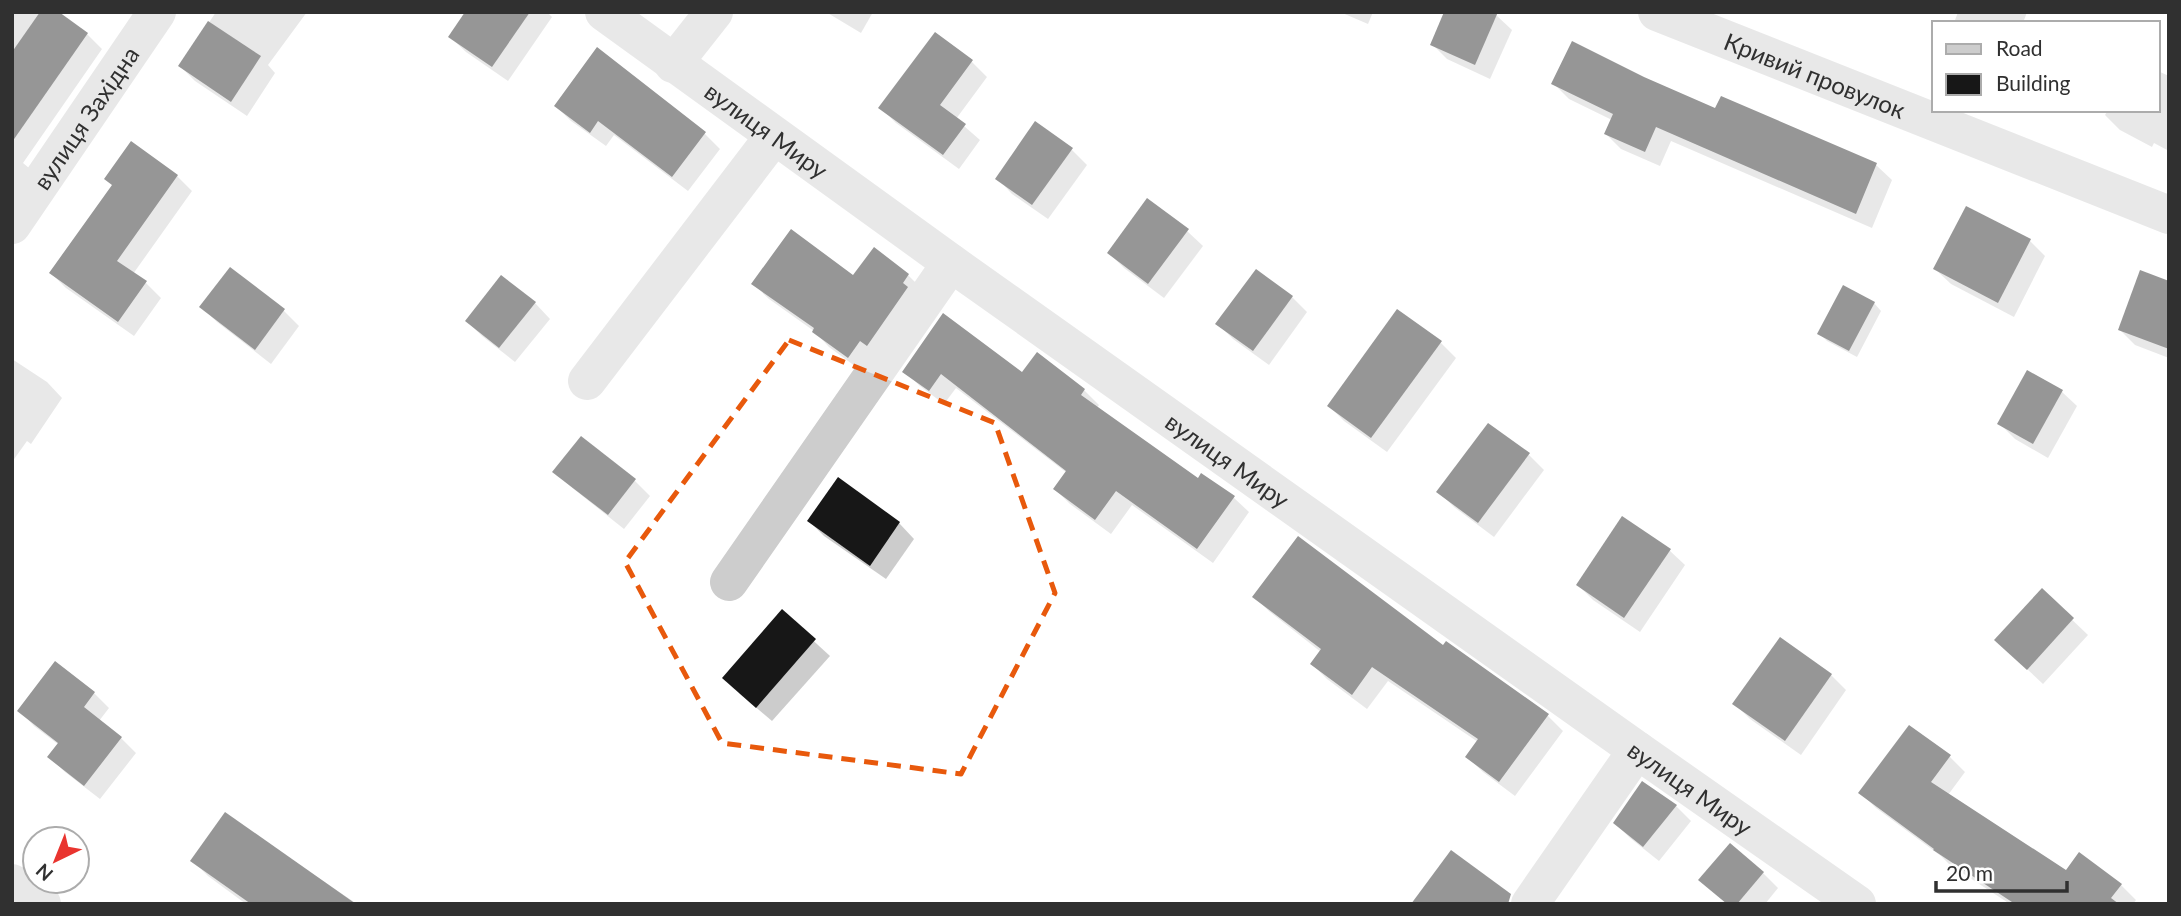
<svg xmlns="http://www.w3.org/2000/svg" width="2181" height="916" font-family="Lato,sans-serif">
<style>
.shadow{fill:#0003}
.building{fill:#171717}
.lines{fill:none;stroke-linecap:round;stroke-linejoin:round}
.minor{stroke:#cdcdcd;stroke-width:38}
.marked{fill:none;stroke:#e8590c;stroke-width:5;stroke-dasharray:14 9;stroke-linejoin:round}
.labels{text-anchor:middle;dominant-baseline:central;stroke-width:7;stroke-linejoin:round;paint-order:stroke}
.street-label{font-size:24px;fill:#303030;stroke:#fff}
</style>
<rect width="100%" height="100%" fill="#fff"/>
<!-- shadow -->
<g class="shadow">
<polygon points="12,12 56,12 87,34 102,49 23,163 29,168 12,192"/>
<polygon points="216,12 307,12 268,65 275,73 247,116 195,81 180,66"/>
<polygon points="468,12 547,12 552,17 508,81 466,52 450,37"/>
<polygon points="826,12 873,12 861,33"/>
<polygon points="1340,12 1373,12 1368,24"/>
<polygon points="1958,12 2027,12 2023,23 1954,23"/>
<polygon points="1496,15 1512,30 1490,79 1447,59 1432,44"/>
<polygon points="935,34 972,62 987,77 956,119 980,140 959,169 896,123 881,108"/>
<polygon points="597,49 705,134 720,149 688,191 614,135 606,146 571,121 556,106"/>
<polygon points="2158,71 2169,76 2169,151 2154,143 2152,147 2120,130 2105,115 2108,110 2158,110"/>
<polygon points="1643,79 1716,111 1722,98 1876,165 1892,180 1872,228 1671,141 1660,166 1621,149 1606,134 1612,120 1569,99 1553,83"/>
<polygon points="1072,150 1087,165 1048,219 1012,194 997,178"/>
<polygon points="177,176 192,191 133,274 146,283 161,298 134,336 66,288 51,273"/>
<polygon points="1187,231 1203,246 1164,298 1124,268 1109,253"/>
<polygon points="2030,241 2045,256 2014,317 1951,284 1935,269"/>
<polygon points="874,250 908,275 923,290 863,372 829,347 814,331 769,299 753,284 854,277"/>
<polygon points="230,269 284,311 299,326 271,364 217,322 202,307"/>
<polygon points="2169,283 2169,358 2135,345 2120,330"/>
<polygon points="1292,297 1307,312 1269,365 1233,339 1218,324"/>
<polygon points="535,303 550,319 515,362 482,336 467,321"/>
<polygon points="1874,303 1881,311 1857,357 1827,341 1819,333"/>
<polygon points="1441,343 1456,358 1387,452 1344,421 1329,406"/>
<polygon points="1038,355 1084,390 1099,405 1097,408 1198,481 1233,497 1249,512 1213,563 1132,505 1111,534 1070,504 1055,489 1067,473 956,388 944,404 920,386 904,371 1022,375"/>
<polygon points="12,359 47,382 62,398 31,444 27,441 12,462"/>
<polygon points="2061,391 2077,406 2048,458 2015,439 2000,424"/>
<polygon points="582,438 635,481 650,496 624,529 570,486 555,471"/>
<polygon points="1529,455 1544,470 1494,537 1454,507 1439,492"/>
<polygon points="838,479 899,523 914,539 886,579 824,536 809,521"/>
<polygon points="1669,550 1685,565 1640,632 1593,600 1578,585"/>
<polygon points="2042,591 2088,635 2043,684 2012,655"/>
<polygon points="1254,597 1444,647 1446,644 1548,716 1563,731 1515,796 1483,772 1467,757 1478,742 1388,681 1367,709 1327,679 1312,664 1321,652 1270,612"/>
<polygon points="782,612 830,656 772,721 739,693"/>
<polygon points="55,663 94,693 109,708 99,721 121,738 136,753 100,799 65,772 50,757 59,745 34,726 19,710"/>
<polygon points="1831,675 1846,690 1801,755 1750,719 1735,704"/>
<polygon points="1910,727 1950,757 1965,772 1948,795 2067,872 2121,885 2136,900 2133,904 2010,904 1950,865 1941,856 1876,808 1861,793"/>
<polygon points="1676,806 1691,821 1659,861 1630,838 1615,823"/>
<polygon points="226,815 357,904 246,904 208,876 193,861"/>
<polygon points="1763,873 1778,888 1765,904 1727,904"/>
</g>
<!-- building -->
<g class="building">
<polygon points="40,12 59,12 88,33 12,142 12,52"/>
<polygon points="465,12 530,12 492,67 448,37"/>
<polygon points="1444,12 1498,12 1475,65 1430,45"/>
<polygon points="208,21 261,56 231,102 178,66"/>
<polygon points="935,32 973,60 940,105 966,124 943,155 878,108"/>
<polygon points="1572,41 1644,77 1715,108 1721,96 1877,163 1856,214 1656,127 1645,152 1604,134 1613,114 1551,84"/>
<polygon points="597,47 706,132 672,177 598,121 590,133 554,106"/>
<polygon points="1035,121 1073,148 1032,205 995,179"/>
<polygon points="131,141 178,175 117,261 147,281 118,322 49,273 112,185 104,179"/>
<polygon points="1147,198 1189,229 1148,284 1107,253"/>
<polygon points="1966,206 2031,239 1998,303 1933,269"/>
<polygon points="791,229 853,275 874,247 909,274 903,283 908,287 867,346 860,341 848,358 812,332 814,328 751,284"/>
<polygon points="230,267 285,309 255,350 199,307"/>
<polygon points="1256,269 1293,296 1253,351 1215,324"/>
<polygon points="2140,270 2169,281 2169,349 2118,330"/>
<polygon points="501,275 536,302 499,348 465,321"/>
<polygon points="1843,285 1875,302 1849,351 1817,334"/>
<polygon points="1397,309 1442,341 1371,438 1327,406"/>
<polygon points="943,313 1022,372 1037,352 1085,389 1081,395 1198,478 1201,473 1235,496 1197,549 1116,491 1095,520 1053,489 1066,471 941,374 929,391 902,372"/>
<polygon points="2027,370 2063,390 2033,444 1997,424"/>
<polygon points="1488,423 1530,453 1478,523 1436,492"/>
<polygon points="581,436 636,479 608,515 552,472"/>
<polygon points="838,477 900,522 870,566 807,521"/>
<polygon points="1622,516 1671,549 1624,618 1576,585"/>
<polygon points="1298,536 1443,645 1446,641 1549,714 1499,782 1465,757 1478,739 1372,667 1352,695 1310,664 1321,649 1252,597"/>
<polygon points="2042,588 2074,618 2027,670 1994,640"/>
<polygon points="782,609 816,639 756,708 722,678"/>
<polygon points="1780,637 1832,674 1785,741 1732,704"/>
<polygon points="55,661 95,692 84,707 122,737 84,786 47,757 58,743 17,711"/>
<polygon points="1909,725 1951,755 1931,782 2066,870 2079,852 2122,884 2111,898 2119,904 2015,904 1933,850 1934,849 1858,793"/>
<polygon points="1642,781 1677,805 1643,847 1613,823"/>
<polygon points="225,812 356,904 251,904 190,861"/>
<polygon points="1730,843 1764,872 1737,904 1727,904 1698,880"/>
<polygon points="1451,850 1511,894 1508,904 1411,904"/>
</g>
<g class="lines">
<!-- minor -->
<g class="minor">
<path id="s1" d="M604,12L951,263L1637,750L1857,904"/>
<path id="s2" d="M1657,12L2169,215"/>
<polyline points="673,64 714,12"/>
<path id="s3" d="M12,225L157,12"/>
<polyline points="587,381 774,136"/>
<polyline points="729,582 951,263"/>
<polyline points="12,883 42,904"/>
<polyline points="1530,904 1637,750"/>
</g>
</g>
<!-- marked area -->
<path d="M0 0H2181V916H0ZM789,340L995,423L1055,593L961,774L722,743L625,562Z" fill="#fff" fill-opacity=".55" fill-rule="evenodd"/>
<path class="marked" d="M789,340L995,423L1055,593L961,774L722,743L625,562Z"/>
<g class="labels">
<!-- street labels -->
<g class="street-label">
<text stroke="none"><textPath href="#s2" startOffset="170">Кривий провулок</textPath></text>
<text stroke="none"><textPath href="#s3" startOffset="130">вулиця Західна</textPath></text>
<text stroke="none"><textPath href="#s1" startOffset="201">вулиця Миру</textPath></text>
<text stroke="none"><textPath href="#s1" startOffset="768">вулиця Миру</textPath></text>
<text stroke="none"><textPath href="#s1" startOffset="1335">вулиця Миру</textPath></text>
</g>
</g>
<!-- border -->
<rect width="2181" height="916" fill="none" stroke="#303030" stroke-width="28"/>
<!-- legend -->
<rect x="1932" y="21" width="228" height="91" fill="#ffffff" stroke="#acacac" stroke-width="2"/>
<rect x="1946" y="44" width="35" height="10" fill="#cdcdcd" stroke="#acacac" stroke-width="2"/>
<text x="1996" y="56" font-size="21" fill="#303030">Road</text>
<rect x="1946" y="74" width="35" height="21" fill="#171717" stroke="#acacac" stroke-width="2"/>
<text x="1996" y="91" font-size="21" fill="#303030">Building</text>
<!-- north arrow -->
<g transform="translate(56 860) rotate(223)"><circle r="33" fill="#ffffff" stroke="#acacac" stroke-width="2"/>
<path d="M0-5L12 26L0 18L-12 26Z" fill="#e9342f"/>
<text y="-10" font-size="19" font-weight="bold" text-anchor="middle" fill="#303030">N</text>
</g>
<!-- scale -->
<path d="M1936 881v10h131v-10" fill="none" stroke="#303030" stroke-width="3.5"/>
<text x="1946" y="881" font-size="21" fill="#303030" stroke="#ffffff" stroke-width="5" paint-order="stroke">20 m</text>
</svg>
